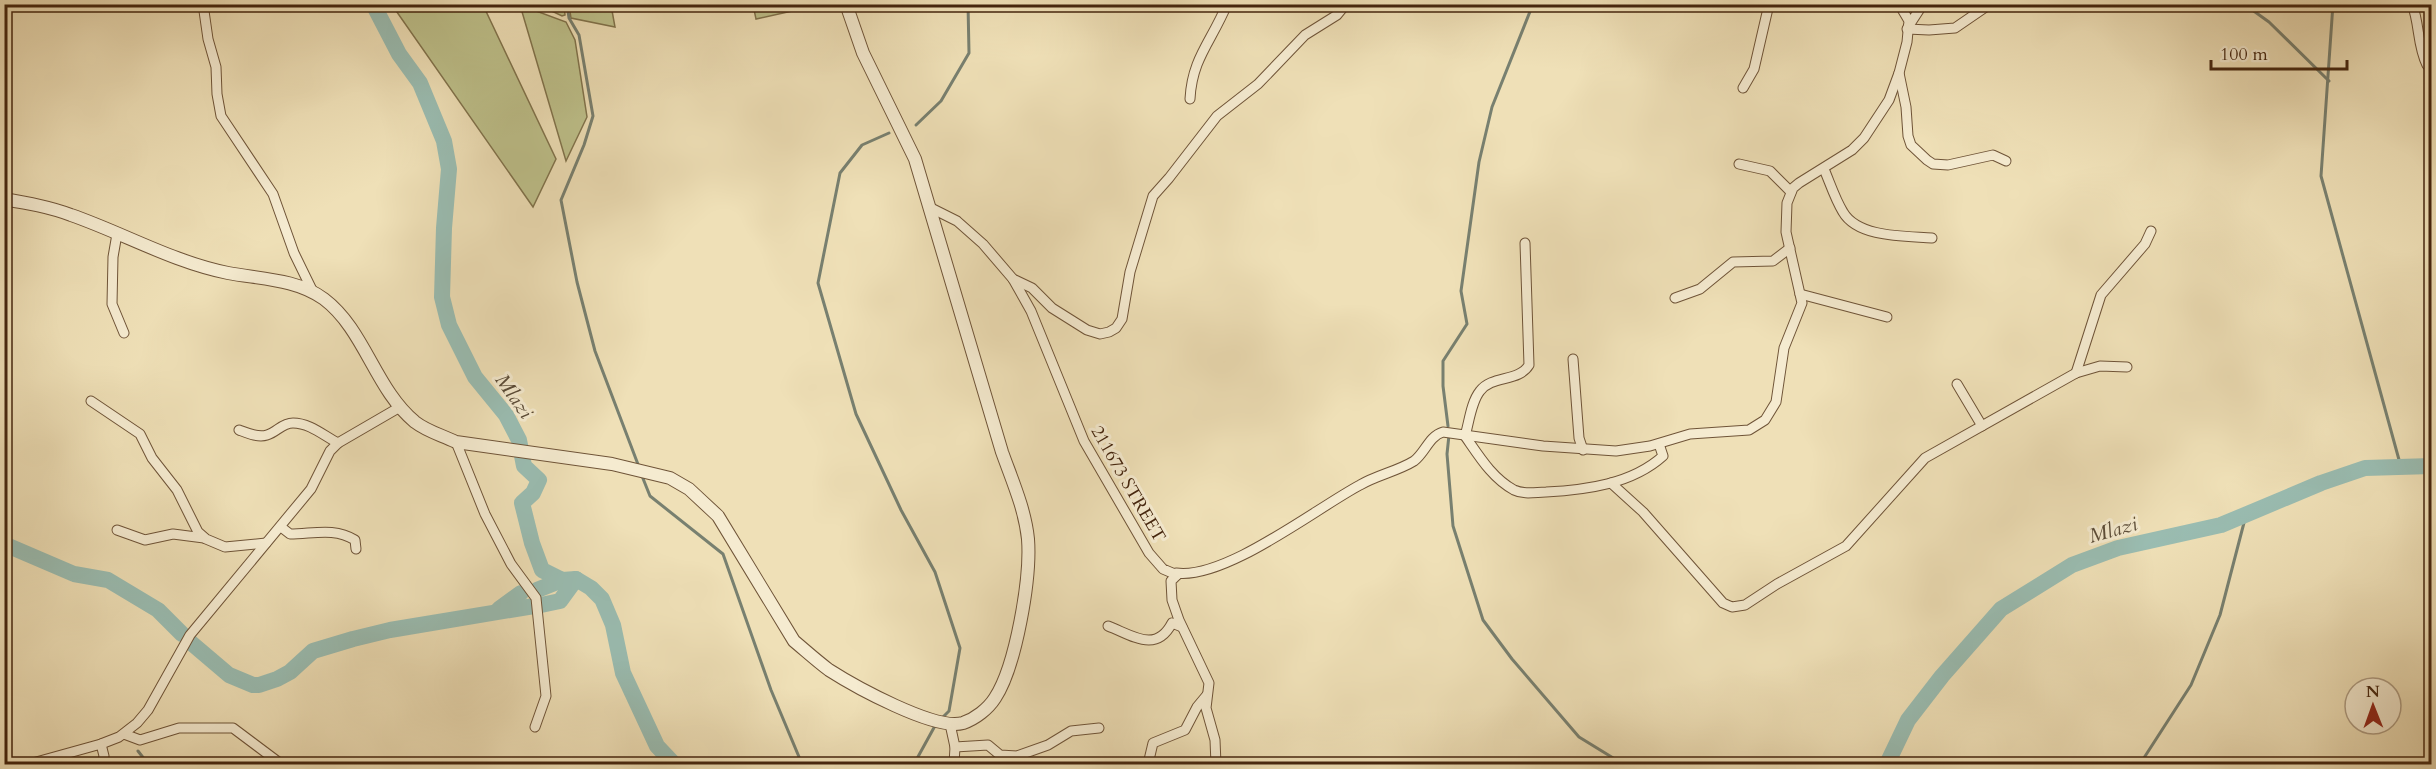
<svg xmlns="http://www.w3.org/2000/svg" width="2436" height="769" font-family="Cardo,serif">
<style>
.green{fill:#bec18b;stroke:#81734c;stroke-width:1.5}
.lines{fill:none;stroke-linecap:round;stroke-linejoin:round}
.stream{stroke:#788070;stroke-width:3}
.river{stroke:#9abdb2;stroke-width:16}
.minor-casing{stroke:#6f5438;stroke-width:11}
.tertiary-casing{stroke:#6f5438;stroke-width:14}
.minor{stroke:#f5ebd0;stroke-width:9}
.tertiary{stroke:#f5ebd0;stroke-width:12}
.labels{text-anchor:middle;dominant-baseline:central;stroke-width:6;stroke-linejoin:round;paint-order:stroke}
.street-label{font-size:18px;fill:#44250e;stroke:#f5ebd0}
.water-label{font-size:20px;font-style:italic;fill:#5a4b37;stroke:#f5ebd0}
</style>
<rect width="100%" height="100%" fill="#efe0b7"/>
<filter id="stains"><feTurbulence type="fractalNoise" baseFrequency=".00333" numOctaves="4"/><feColorMatrix values="0 0 0 0 .2 0 0 0 0 .09 0 0 0 0 .02 0 0 0 .5 -.17"/></filter>
<radialGradient id="worn" r=".72"><stop offset=".6" stop-color="#630" stop-opacity="0"/><stop offset="1" stop-color="#630" stop-opacity=".3"/></radialGradient>
<!-- green -->
<g class="green">
<polygon points="392,5 483,5 556,159 533,207"/>
<polygon points="520,5 566,22 575,40 587,117 566,161"/>
<polygon points="539,5 564,5 565,15 562,16"/>
<polygon points="569,5 611,5 615,27 571,18"/>
<polygon points="753,5 753,4 819,5 756,19"/>
</g>
<g class="lines">
<!-- stream -->
<g class="stream">
<polyline points="567,4 569,18 579,35 593,116 584,145 561,200 577,282 595,351 639,467"/>
<polyline points="2244,4 2269,22 2329,81"/>
<polyline points="2333,4 2321,176 2401,467"/>
<polyline points="916,125 941,101 969,53 968,4"/>
<polyline points="889,133 862,145 840,173 818,283 856,414 901,510 935,572 960,648 949,711 943,717"/>
<polyline points="1448,426 1443,386 1443,361 1467,324 1461,291 1479,162 1492,107 1533,4"/>
<polyline points="1449,435 1447,454 1453,526 1483,620 1512,659 1579,737 1623,764"/>
<polyline points="642,476 650,496 723,554 771,690 802,764"/>
<polyline points="138,751 148,764"/>
<polyline points="914,764 936,724"/>
<polyline points="2140,764 2191,685 2220,615 2246,515"/>
</g>
<!-- river -->
<g class="river">
<polyline points="373,4 399,54 420,83 444,141 449,169 444,228 442,297 449,325 475,377 506,415 519,440 524,466 539,480 533,493 522,503 532,543 542,570 562,580 576,579 591,588 602,599 613,625 623,673 657,746 674,764"/>
<polyline points="4,544 74,574 108,580 158,610 182,634"/>
<polyline points="537,590 562,580"/>
<polyline points="541,605 560,601 576,579"/>
<polyline points="499,609 521,593"/>
<polyline points="189,641 229,675 253,685 259,685 277,679 290,672 313,651 353,639 390,630 534,606"/>
<polyline points="1887,764 1908,720 1942,676 2001,609 2072,565 2118,548 2221,525 2321,483 2365,468 2432,466"/>
</g>
<defs>
<g id="minor">
<polyline points="203,4 208,39 216,67 217,94 221,116 273,194 294,253 313,292"/>
<path d="M2412,4C2420,25 2417,45 2427,65"/>
<polyline points="1908,27 1923,4"/>
<polyline points="1907,29 1929,30 1955,28 1990,4"/>
<polyline points="1899,73 1906,107 1908,136 1911,145 1927,160 1933,164 1948,165 1993,155 2006,161"/>
<polyline points="1743,88 1754,69 1769,4"/>
<path d="M1190,99C1192,58 1212,41 1227,4"/>
<polyline points="1739,164 1770,171 1791,192"/>
<path d="M1824,169C1830,183 1835,199 1843,212C1858,238 1906,236 1932,238"/>
<polyline points="931,208 957,221 983,244 1013,279 1032,288 1052,308 1087,330 1100,334 1109,332 1116,328 1122,319 1130,272 1153,196 1169,178 1217,116 1258,84 1305,35 1337,15 1346,4"/>
<polyline points="117,234 113,257 112,304 124,333"/>
<path d="M1525,243L1529,365C1519,382 1492,375 1480,391C1471,402 1469,423 1465,436C1479,456 1492,478 1514,490C1524,495 1536,492 1546,492C1586,490 1632,484 1663,456L1659,444"/>
<path d="M1013,279L1031,311L1084,441L1149,553L1163,569L1177,575L1176,573C1225,580 1315,509 1360,485C1377,475 1398,471 1414,461C1425,453 1429,436 1443,432L1543,446L1616,451L1650,446L1690,434L1749,430L1765,420L1776,402L1784,348L1802,303L1786,232L1787,203L1793,188L1799,183L1852,150L1864,138L1889,100L1899,73L1907,42L1909,21L1899,4"/>
<polyline points="1800,294 1887,317"/>
<polyline points="1675,298 1700,289 1733,262 1773,261 1790,248"/>
<polyline points="1573,359 1579,438 1583,450"/>
<polyline points="2076,373 2101,295 2145,244 2151,231"/>
<polyline points="1957,384 1982,426"/>
<polyline points="91,401 140,434 152,458 177,490 198,532 206,539 225,547 266,543"/>
<path d="M239,430C247,433 258,438 267,435C277,432 282,423 293,423C310,423 324,436 338,443"/>
<polyline points="456,442 485,514 511,564 536,598 546,696 535,727"/>
<polyline points="1611,483 1643,512 1723,603 1732,607 1745,605 1777,584 1846,546 1925,458 2076,373 2100,366 2127,367"/>
<path d="M281,527L290,534C313,534 334,527 355,540L356,549"/>
<polyline points="117,530 145,540 173,534 204,538"/>
<polyline points="1177,575 1171,581 1172,600 1179,620 1209,683 1206,708 1215,740 1216,764"/>
<path d="M1108,626C1132,635 1156,654 1172,623L1182,627"/>
<polyline points="950,724 955,747 954,764"/>
<polyline points="124,734 140,740 179,728 233,728 281,764"/>
<polyline points="101,744 104,756 102,764"/>
<polyline points="955,747 988,745 1000,755 1017,756 1048,745 1071,731 1099,728"/>
<polyline points="29,764 101,744 119,737 137,723 148,710 190,635 311,489 330,451 338,443 400,407"/>
<polyline points="1148,764 1153,743 1185,730 1197,707 1207,695"/>
</g>
<path id="tertiary" d="M4,199C27,203 50,207 71,215C123,233 173,262 228,273C260,279 297,279 324,299C365,330 375,389 415,422C428,432 442,435 456,442L612,464L670,478L689,489L718,516L794,641C806,651 817,661 829,670C854,686 935,731 963,723C975,719 988,709 995,698C1016,666 1031,578 1028,539C1025,509 1012,480 1002,452L915,159L863,53L846,4"/>
</defs>
<!-- minor casing -->
<use href="#minor" class="minor-casing"/>
<!-- tertiary casing -->
<use href="#tertiary" class="tertiary-casing"/>
<!-- minor -->
<use href="#minor" class="minor"/>
<!-- tertiary -->
<use href="#tertiary" class="tertiary"/>
</g>
<g class="labels">
<!-- street labels -->
<g class="street-label">
<text transform="translate(1128 484) rotate(60)">211673 STREET</text>
</g>
<!-- water labels -->
<g class="water-label">
<text transform="translate(514 396) rotate(55)">Mlazi</text>
<text transform="translate(2113 530) rotate(-16)">Mlazi</text>
</g>
</g>
<!-- margin -->
<rect width="2436" height="769" fill="none" stroke="#efe0b7" stroke-width="24"/>
<rect x="6" y="6" width="2424" height="757" fill="none" stroke="#44250e" stroke-width="3"/>
<rect x="12" y="12" width="2412" height="745" fill="none" stroke="#44250e" stroke-width="1.5"/>
<!-- north arrow -->
<g transform="translate(2373 706) rotate(359)"><circle r="28" fill="#f5ebd0" stroke="#ae9c82" stroke-width="1.5"/>
<path d="M0-4.5L10 22L0 15L-10 22Z" fill="#8f2418"/>
<text y="-9" font-size="16" font-weight="bold" text-anchor="middle" fill="#44250e">N</text>
</g>
<!-- scale -->
<path d="M2211 60v9h136v-9" fill="none" stroke="#44250e" stroke-width="3"/>
<text x="2220" y="60" font-size="18" fill="#44250e" stroke="#f5ebd0" stroke-width="4.5" paint-order="stroke">100 m</text>
<rect width="100%" height="100%" filter="url(#stains)"/>
<rect width="100%" height="100%" fill="url(#worn)"/>
</svg>
